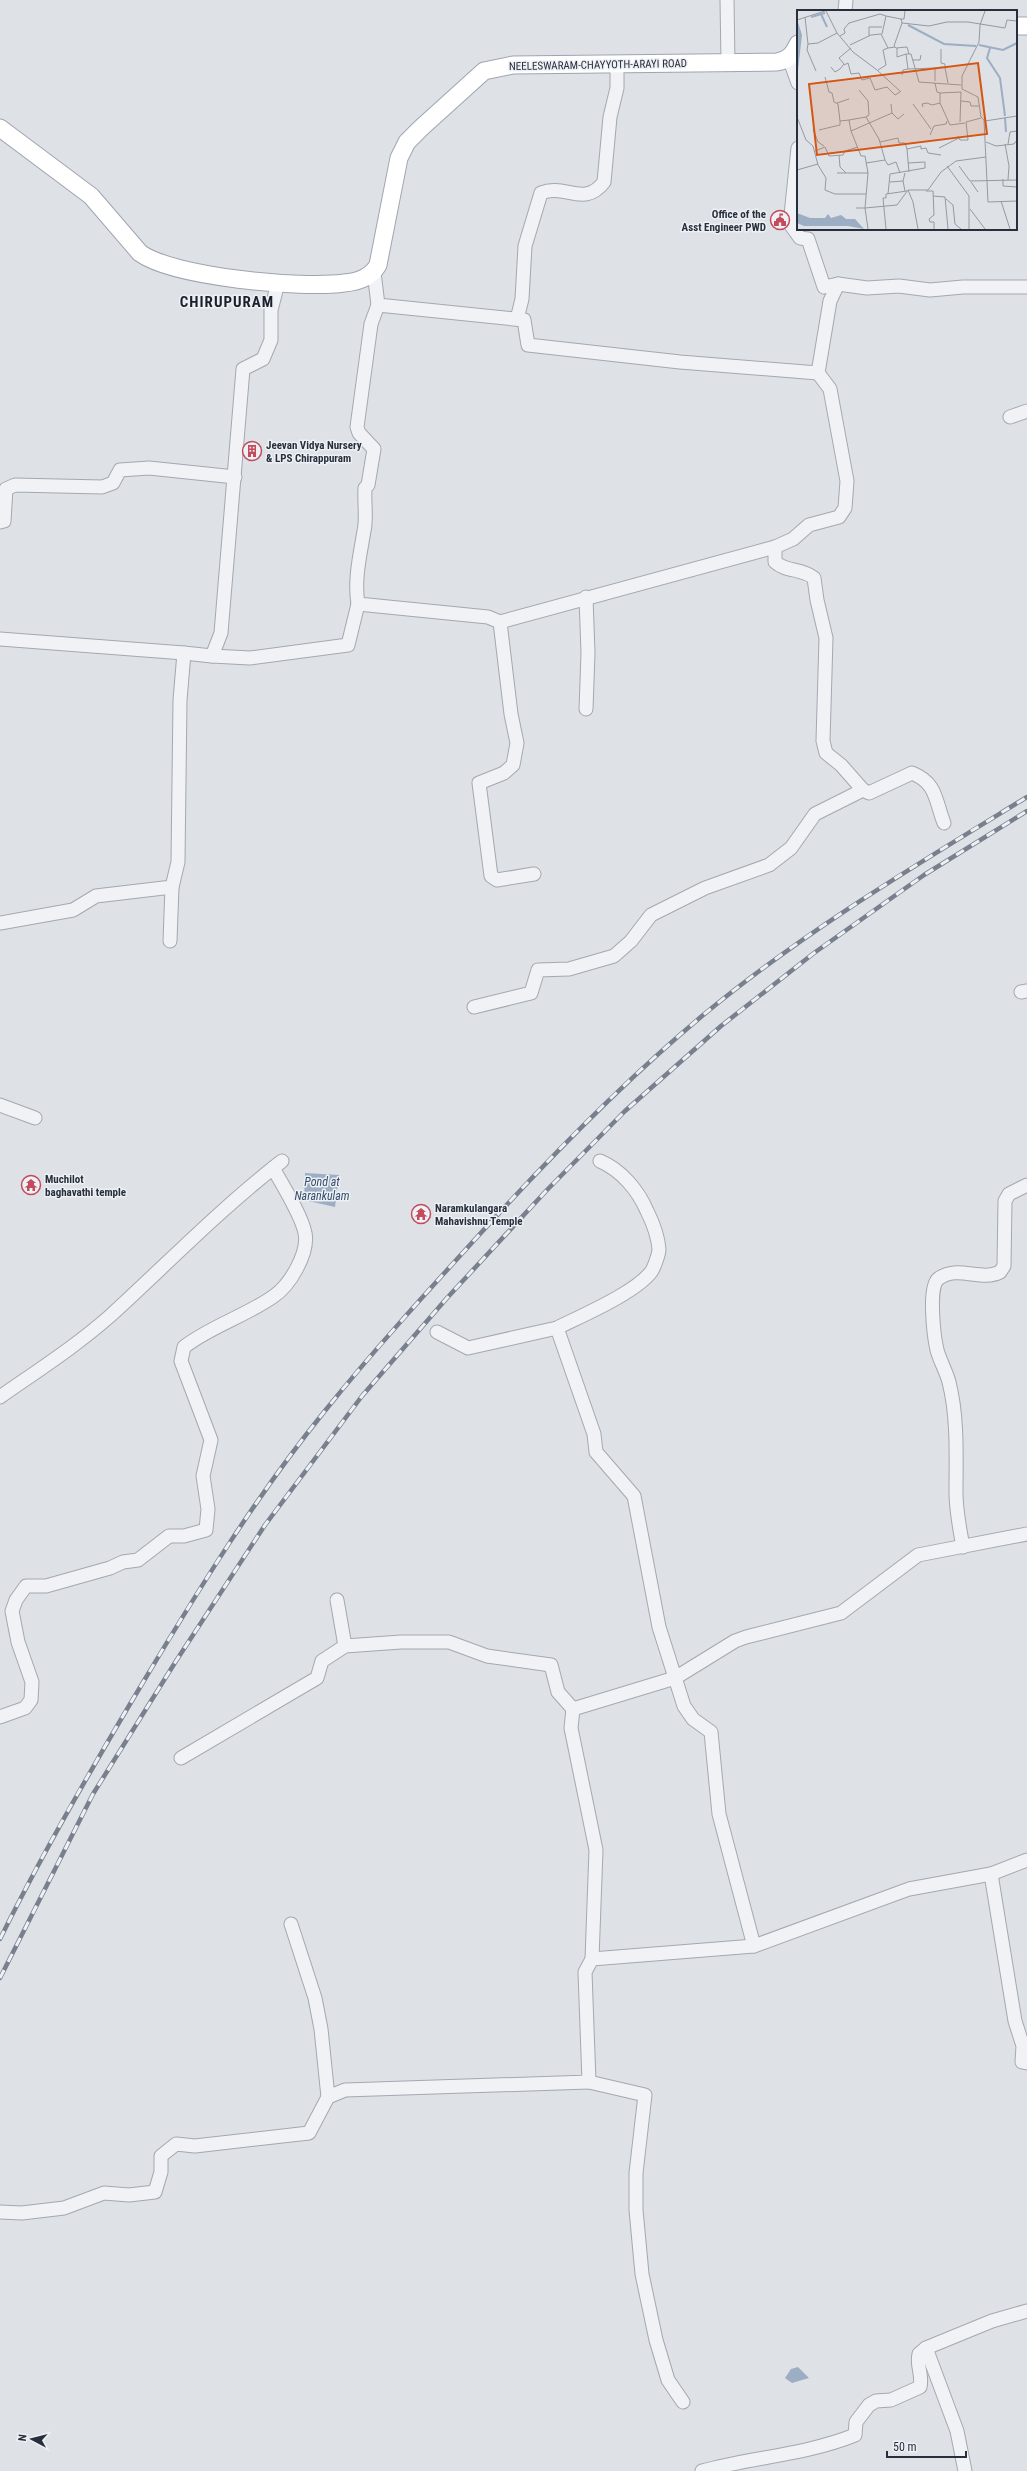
<svg xmlns="http://www.w3.org/2000/svg" width="1027" height="2471" font-family="'Roboto Condensed',sans-serif">
<style>
.water{fill:#9baec4}
.lines{fill:none;stroke-linecap:round;stroke-linejoin:round}
.minor-casing{stroke:#a4a8b0;stroke-width:15}
.major-casing{stroke:#9ea5b1;stroke-width:19}
.minor{stroke:#f0f2f5;stroke-width:13}
.major{stroke:#fff;stroke-width:17}
.rail-casing{stroke:#78808e;stroke-width:4.5}
.rail{stroke:#edf0f4;stroke-width:3;stroke-dasharray:9;stroke-linecap:butt}
.labels{text-anchor:middle;dominant-baseline:central;stroke-width:3;stroke-linejoin:round;paint-order:stroke}
.street-label{font-size:11px;fill:#282f3c;stroke:#edf0f4}
.poi-label{font-size:11px;font-weight:bold;fill:#282f3c;stroke:#edf0f4;text-anchor:start}
.water-label{font-size:12px;font-style:italic;fill:#354d6c;stroke:#edf0f4}
.district-label{font-size:15px;font-weight:bold;letter-spacing:1px;fill:#1a202c;stroke:#edf0f4}
.inset-river{fill:none;stroke:#9baec4;stroke-width:2}
.inset-road{fill:none;stroke:#959aa2;stroke-width:1}
.view{fill:#d55511;fill-opacity:0.15;stroke:#d55511;stroke-width:2}
.inset-edge{fill:none;stroke:#282f3c;stroke-width:2}
</style>
<rect width="100%" height="100%" fill="#dee1e6"/>
<!-- water -->
<g class="water">
<polygon points="305,1173 339,1175 335,1207 304,1200"/>
<polygon points="798,2367 809,2378 792,2383 785,2378 791,2369"/>
</g>
<g class="lines">
<defs>
<g id="minor">
<polyline points="727,0 728,63"/>
<polyline points="845,11 846,0"/>
<polyline points="789,58 798,83"/>
<polyline points="798,148 790,224 800,238 808,239 824,287 838,284 867,288 899,286 930,290 963,287 1027,287"/>
<polyline points="374,272 378,305 524,320 528,345 680,362 818,373"/>
<path d="M378,305L371,324L357,427L359,433L374,449L368,485L365,488C364,502 367,518 364,531C360,555 354,580 358,604L488,617L500,622L511,714L517,743L513,765L504,773L479,783L491,876L497,880L534,874"/>
<path d="M517,319L522,299L525,246L541,193C565,183 584,208 604,182L610,117L617,88V65"/>
<polyline points="1010,417 1027,411"/>
<polyline points="0,522 4,521 6,489 15,485 102,487 113,483 120,470 149,468 235,477"/>
<path d="M775,547V562C786,572 802,568 814,578L817,600L826,638L823,741L826,753L841,765L863,790L869,793L912,773C937,783 935,800 944,823"/>
<polyline points="500,622 775,547 793,539 809,525 839,517 845,508 847,481 830,389 818,373 830,301 838,284"/>
<polyline points="0,639 184,653"/>
<polyline points="212,656 250,658 348,645 358,604"/>
<polyline points="586,709 588,653 586,597"/>
<polyline points="0,923 73,910 96,896 172,887 178,862 180,700 184,653 212,656 221,633 243,369 263,359 271,340 271,310 278,283"/>
<polyline points="170,941 172,887"/>
<polyline points="1021,992 1027,991"/>
<polyline points="474,1007 531,993 538,970 569,969 614,956 631,941 651,915 705,888 769,865 791,848 815,814 863,790"/>
<polyline points="0,1105 35,1118"/>
<path d="M557,1328C581,1316 635,1293 651,1272C654,1268 659,1254 659,1249C658,1237 652,1221 647,1211C638,1190 621,1170 600,1161"/>
<polyline points="437,1332 468,1348 557,1328 594,1434 596,1452 634,1496 659,1627 684,1706 693,1719 711,1732 719,1814 754,1946 909,1889 991,1874 1027,1860"/>
<path d="M0,1397C37,1371 76,1346 110,1316C167,1264 220,1209 282,1161"/>
<path d="M963,1547C960,1530 956,1511 956,1493C956,1456 958,1418 949,1382C946,1371 940,1361 937,1350C934,1337 928,1288 938,1279C957,1264 981,1282 1000,1272L1004,1266L1005,1201L1009,1194L1027,1185"/>
<polyline points="337,1600 345,1646"/>
<polyline points="573,1709 571,1728 596,1850 592,1959"/>
<path d="M0,1717L25,1708L31,1700L32,1682L18,1642L12,1611L16,1600L26,1586H46L110,1568L123,1562L138,1560L169,1536H184L206,1530L208,1509L203,1476L211,1440L181,1361L184,1347C211,1326 246,1316 274,1296C290,1285 309,1253 305,1233C302,1216 282,1184 273,1168"/>
<polyline points="181,1758 317,1678 322,1661 345,1646 401,1642 449,1642 487,1656 551,1665 558,1692 573,1709 675,1678 735,1641 746,1637 841,1613 918,1555 1027,1534"/>
<polyline points="991,1874 1015,2021 1023,2046 1022,2062 1027,2063"/>
<polyline points="291,1924 315,1998 321,2029 328,2097"/>
<polyline points="589,2082 645,2095 636,2173 636,2210 642,2274 656,2340 668,2380 683,2402"/>
<polyline points="0,2212 22,2213 64,2208 104,2193 129,2195 155,2192 161,2172 161,2156 176,2144 195,2146 309,2133 328,2097 345,2090 589,2082 585,1972 592,1959 754,1946"/>
<path d="M702,2471C753,2457 805,2455 855,2435L856,2422L869,2405L876,2401L891,2400L920,2387C923,2374 916,2366 919,2354L926,2348"/>
<polyline points="965,2471 957,2431 926,2348 992,2321 1027,2311"/>
</g>
<g id="major">
<polyline points="1016,26 1027,26"/>
<path d="M0,128L91,196L140,253C173,277 302,289 344,283C358,282 371,277 378,265L399,158L407,142L421,128L484,71L513,65L777,62C788,60 793,55 798,44"/>
</g>
</defs>
<!-- minor casing -->
<use href="#minor" class="minor-casing"/>
<!-- major casing -->
<use href="#major" class="major-casing"/>
<!-- minor -->
<use href="#minor" class="minor"/>
<!-- major -->
<use href="#major" class="major"/>
<defs>
<g id="rail">
<path d="M0,1939C44,1850 94,1764 145,1679C200,1587 257,1495 324,1412C373,1351 426,1293 479,1235C549,1158 622,1083 702,1016C803,932 916,865 1027,797"/>
<polyline points="0,1978 93,1794 176,1661 265,1525 362,1396 447,1298 546,1191 625,1111 721,1026 814,953 924,875 1027,811"/>
</g>
</defs>
<!-- rail casing -->
<use href="#rail" class="rail-casing"/>
<!-- rail -->
<use href="#rail" class="rail"/>
</g>
<!-- icons -->
<defs>
<symbol id="civic-ring" viewBox="-11 -11 22 22"><circle r="9.5" fill="#edf0f4" stroke="#c34b5b" stroke-width="1.5"/><path d="M-.6-6.5H3V-4.5H.6V-3L4-1V1h2V6H-6V1h2V-1L-.6-3ZM-1.2 2.5V6h2.4V2.5Z" fill="#c34b5b"/></symbol>
<symbol id="building-ring" viewBox="-11 -11 22 22"><circle r="9.5" fill="#edf0f4" stroke="#c34b5b" stroke-width="1.5"/><path d="M-4-6H4V6H1V3H-1V6H-4ZM-2.5-4.3h1.7v1.8h-1.7ZM.8-4.3h1.7v1.8H.8ZM-2.5-1h1.7V.8h-1.7ZM.8-1h1.7V.8H.8Z" fill="#c34b5b"/></symbol>
<symbol id="temple-ring" viewBox="-11 -11 22 22"><circle r="9.5" fill="#edf0f4" stroke="#c34b5b" stroke-width="1.5"/><path d="M0-6L5-2H3V0L6.5 2.5H4V6H1.5V3h-3V6H-4V2.5H-6.5L-3 0V-2H-5Z" fill="#c34b5b"/></symbol>
</defs>
<g fill-rule="evenodd">
<use href="#civic-ring" x="769" y="209" width="22" height="22"/>
<use href="#building-ring" x="241" y="440" width="22" height="22"/>
<use href="#temple-ring" x="20" y="1174" width="22" height="22"/>
<use href="#temple-ring" x="410" y="1203" width="22" height="22"/>
</g>
<g class="labels">
<!-- street labels -->
<g class="street-label">
<text transform="translate(598 65) rotate(-1)">NEELESWARAM-CHAYYOTH-ARAYI ROAD</text>
</g>
<!-- poi labels -->
<g class="poi-label">
<text x="766" y="214" text-anchor="end">Office of the<tspan x="766" dy="13">Asst Engineer PWD</tspan></text>
<text x="266" y="445">Jeevan Vidya Nursery<tspan x="266" dy="13">&amp; LPS Chirappuram</tspan></text>
<text x="45" y="1179">Muchilot<tspan x="45" dy="13">baghavathi temple</tspan></text>
<text x="435" y="1208">Naramkulangara<tspan x="435" dy="13">Mahavishnu Temple</tspan></text>
</g>
<!-- water labels -->
<g class="water-label">
<text x="322" y="1182">Pond at<tspan x="322" dy="14">Narankulam</tspan></text>
</g>
<!-- district labels -->
<g class="district-label">
<text x="227" y="302">CHIRUPURAM</text>
</g>
</g>
<!-- overview -->
<g transform="translate(797 10)">
<rect width="220" height="220" fill="#dee1e6"/>
<path d="M0,9L5,25L0,69ZM0,203L13,208H28L31,204L34,208L44,205L49,209H58L67,219L51,216H7L0,213Z" fill="#9baec4"/>
<path class="inset-river" d="M24,4L30,17M14,7L28,3M111,15L147,34L179,36M182,35L206,40L220,33M193,38L190,48L203,68L208,106M208,108L209,122"/>
<path class="inset-road" d="M29,1L40,23M188,1L183,15L182,32L165,66V79L181,87L184,107L187,110L191,192L220,191M89,6L104,9M8,7L11,34L21,33L40,23L56,42L80,60L104,82M0,10L28,1M105,13L104,9H107L108,1M43,26L48,23L47,19L52,13L83,4L89,6L85,24M72,26V17H85M11,34L10,40L19,61M53,35L74,25L84,24L91,38L98,37M100,38V47L109,44M144,39V53L148,54V58M116,50H123L124,45M47,55L51,53L54,64L62,63L65,70L73,68L78,80L90,77L98,85L103,82M34,57L38,62L43,59L47,54L42,48L54,38M111,59L138,58M81,60L89,55L86,40L91,38M105,65L106,60L111,59L109,44H112M28,67L32,82L35,83L37,92L41,94L43,111L52,110L54,121M138,71V58L145,57L148,58L151,73M138,73L140,82L143,83M164,75L122,72L114,44H112L110,37L99,38L97,36L105,13L132,16L150,12H171L208,18L210,10L220,11M62,80L71,91L72,105L69,107L82,129L88,150M164,91L173,92L174,96H182M40,93L52,89M143,93L153,115L168,113M116,94L134,119M126,97L125,94L130,93L135,95L143,93V83L164,82M95,103L101,109L107,104M0,107L9,130L16,136L21,155L29,168L28,180L38,184H69M52,110L69,107M188,111L220,106M163,112L164,82M16,119L21,132L27,136M22,120L43,115V111M133,125L137,116L149,114L150,111M161,126L163,130H171L169,112L184,108M83,132L101,128L102,133H108L110,139M189,132L199,136L217,134L220,130M208,134L212,156L211,170M211,134L213,122L220,121M142,138L162,128M18,141L28,137L32,146L46,145L48,141L61,137M42,145L43,157L49,163M69,153L88,150L91,155L99,152L103,163M150,156L172,186V219M162,156L173,171L220,170M0,160L21,154M112,162L110,139L124,136V139L129,138L131,143L144,145M40,163H71M108,163L106,171L108,181M206,169V176L220,177M93,172L106,171M174,172L181,182M111,180L116,192L121,219M129,181H136L137,205L132,209L133,212H137V219M91,184L93,164L128,158V152L111,153M136,186L148,187L151,219M149,189L156,195L158,214L164,219M204,191L213,219M59,198H68L71,163L68,146H64L54,121L95,103L94,94M173,199L188,219M71,219L68,198L100,195L111,180H131L144,162L159,151L189,147M89,219L86,188H89V184L110,181"/>
<path class="view" d="M181,53L190,124L20,145L12,74Z"/>
<rect width="220" height="220" class="inset-edge"/>
</g>
<!-- north arrow -->
<g transform="translate(32 2439) rotate(277)" stroke="#edf0f4" stroke-width="3" paint-order="stroke">
<path d="M0-3L7 15L0 10L-7 15Z" fill="#282f3c"/>
<text y="-6" font-size="11" font-weight="bold" text-anchor="middle" fill="#282f3c">N</text>
</g>
<!-- scale -->
<path d="M887 2451v6h79v-6" fill="none" stroke="#282f3c" stroke-width="2"/>
<text x="893" y="2451" font-size="12" fill="#282f3c" stroke="#edf0f4" stroke-width="3" paint-order="stroke">50 m</text>
</svg>
